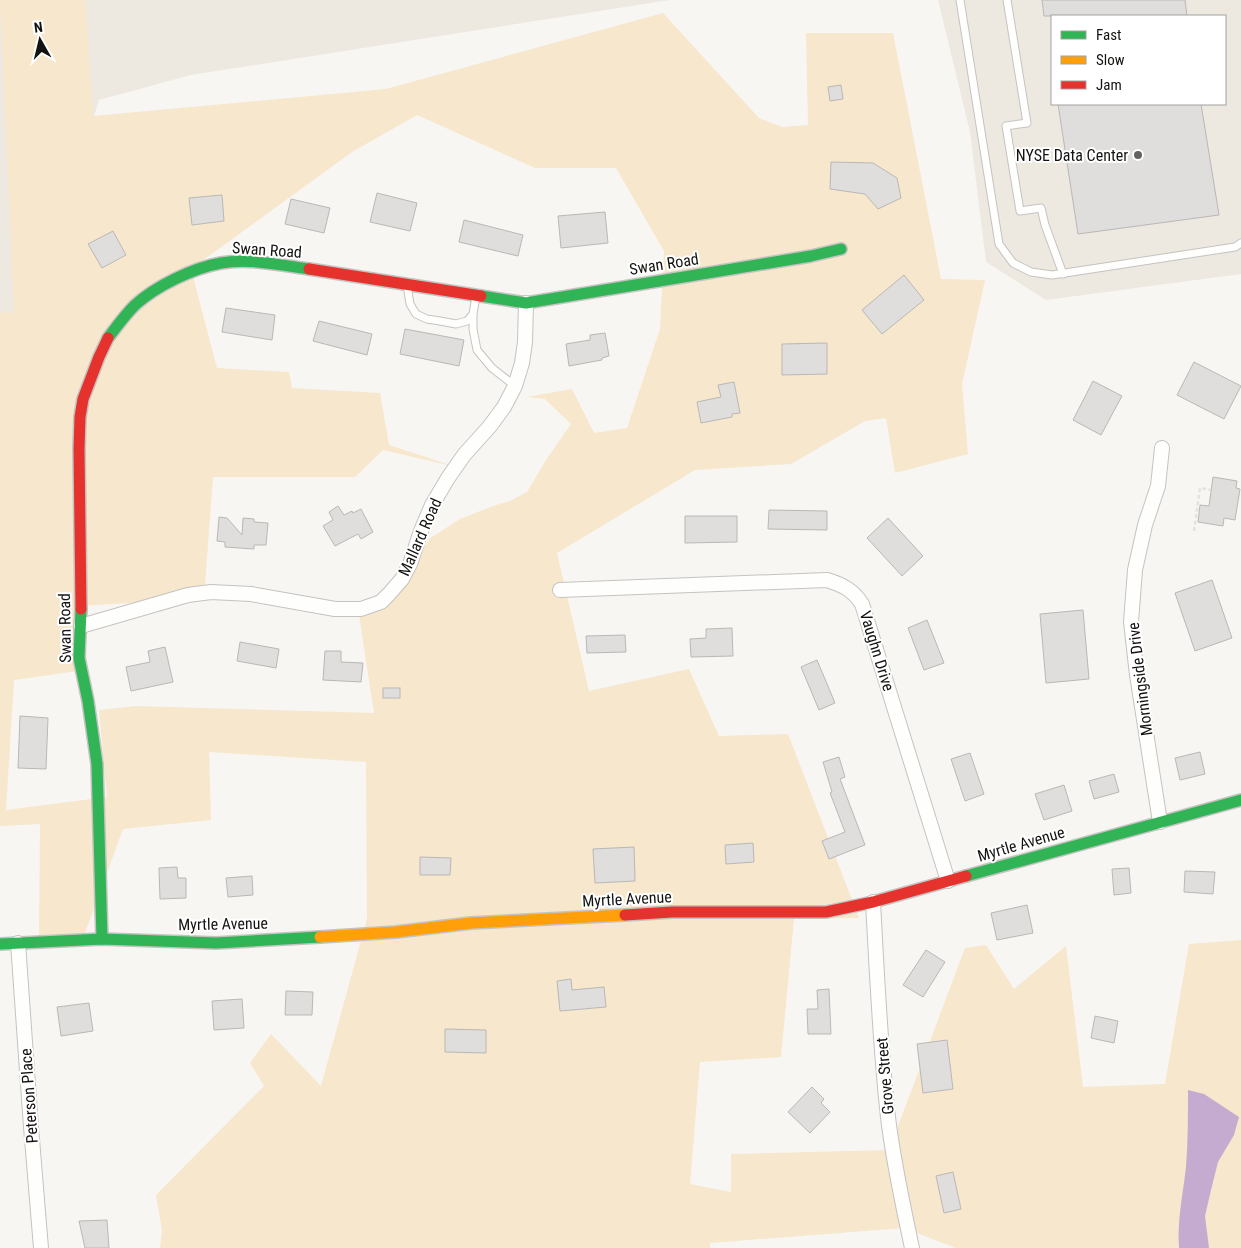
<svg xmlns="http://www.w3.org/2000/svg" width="1241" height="1248" font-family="'Roboto Condensed',sans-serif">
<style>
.built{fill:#ede9e1;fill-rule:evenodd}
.green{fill:#f6e7cd;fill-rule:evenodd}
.water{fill:#c6abd0}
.building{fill:#e0dedc;stroke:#b9b8b6}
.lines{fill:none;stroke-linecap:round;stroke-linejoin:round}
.lane-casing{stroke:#c5c3c1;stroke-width:9}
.street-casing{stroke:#c5c3c1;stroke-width:16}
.fast-casing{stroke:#c5c3c1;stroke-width:14}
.slow-casing{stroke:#c5c3c1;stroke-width:14}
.jam-casing{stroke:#c5c3c1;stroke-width:14}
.path{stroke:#e2e2e1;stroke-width:2.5;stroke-dasharray:4 2.5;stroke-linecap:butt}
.lane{stroke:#fefefd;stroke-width:7}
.street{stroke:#fefefd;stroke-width:14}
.fast{stroke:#30b455;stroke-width:11}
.slow{stroke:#ff9f0a;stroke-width:11}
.jam{stroke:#e5322d;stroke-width:11}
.poi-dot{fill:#636260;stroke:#fff;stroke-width:2}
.labels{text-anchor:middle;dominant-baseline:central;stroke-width:4;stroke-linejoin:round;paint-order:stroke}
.poi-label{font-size:16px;fill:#131311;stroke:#fff;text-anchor:end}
.street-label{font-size:16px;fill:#131311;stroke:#fff}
</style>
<rect width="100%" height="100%" fill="#f8f6f3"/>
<!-- built -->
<g class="built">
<polygon points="0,0 670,0 191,75 99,100 31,315 0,320"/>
<path d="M938,0H1241V274L1046,300L986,262L970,132ZM1052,16H1225V104H1052Z"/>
</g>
<!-- green -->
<path class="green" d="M0,0H85L93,116L386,89L663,13L759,118L782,127L808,125L806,33H893L941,279L985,280L962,384L968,454L895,473L886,418L865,421L791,464L695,470L557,553L589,691L689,669L719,736L788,734L859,918L794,919L781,1057L700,1062L690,1184L731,1192V1154L889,1150L965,948L986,945L1014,989L1066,946L1083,1087L1165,1084L1189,944L1241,940V1248H956L904,1228L710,1243V1248H160L162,1230L156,1195L264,1086L250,1063L271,1034L321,1086L367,919L366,762L209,752L211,820L123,829L82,941L39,943L40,824L0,826V313L14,312ZM417,115L535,168H616L664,251L660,329L627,428L594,433L572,389L527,397L545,399L571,424L546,460L527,492L510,501L493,506L460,519L429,539L393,598L359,615L374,713L136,706L99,710L107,797L6,810L14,680L78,671L77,606L204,599L213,477H355L383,450L456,467L389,445L380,393L292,388L289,372L217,368L191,269L352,152Z"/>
<!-- water -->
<path class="water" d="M1188,1090L1204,1094L1239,1117L1234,1135L1218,1162L1211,1190L1205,1216L1209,1248H1179C1177,1220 1183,1194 1186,1167C1188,1141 1188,1116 1188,1090Z"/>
<!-- building -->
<g class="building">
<polygon points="1042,0 1185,0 1187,16 1044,16"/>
<polygon points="841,85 843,99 830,101 828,87"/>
<polygon points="1058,104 1201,104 1219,215 1078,234"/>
<polygon points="831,162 873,163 897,178 901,198 878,209 865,194 830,189"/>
<polygon points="377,193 417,203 410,231 370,222"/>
<polygon points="222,195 224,221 192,225 189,198"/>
<polygon points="291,199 330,208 324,233 285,224"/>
<polygon points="605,212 608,243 561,248 558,216"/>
<polygon points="464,220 523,235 518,256 459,242"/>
<polygon points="113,231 126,255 102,268 88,244"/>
<polygon points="904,275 924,300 882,334 862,310"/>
<polygon points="226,308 275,315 272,340 222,332"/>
<polygon points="319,321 372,334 367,355 313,341"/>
<polygon points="405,329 464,340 459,366 400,354"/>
<polygon points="605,333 609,356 602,358 602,360 569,366 566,344 590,340 590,335"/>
<polygon points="827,343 827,374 782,375 782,344"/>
<polygon points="1194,362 1241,386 1224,419 1177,395"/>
<polygon points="1093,381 1122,396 1101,435 1073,420"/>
<polygon points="734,382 740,413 732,414 732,417 701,423 697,402 721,397 718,385"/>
<polygon points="1213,477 1237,481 1236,488 1240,489 1235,520 1224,518 1223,526 1198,522 1200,505 1209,506"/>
<polygon points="338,506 344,515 352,511 353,513 361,509 373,532 361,539 358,534 335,546 323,526 333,520 329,512"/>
<polygon points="769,510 827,511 827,530 768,529"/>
<polygon points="685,516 737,516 737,542 685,543"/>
<polygon points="219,517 227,518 242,535 243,518 254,519 254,522 268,523 266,545 254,545 254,549 225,547 225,542 217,541"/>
<polygon points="888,518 923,556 902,576 867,538"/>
<polygon points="1212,580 1232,638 1195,651 1175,593"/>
<polygon points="1083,610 1089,679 1046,683 1040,614"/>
<polygon points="927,620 944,663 924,670 908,628"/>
<polygon points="732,628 733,656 691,657 690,639 706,638 706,629"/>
<polygon points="625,635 626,652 587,653 586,636"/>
<polygon points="240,642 279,649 276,668 237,661"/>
<polygon points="165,647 173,682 131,691 126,667 150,662 148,651"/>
<polygon points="325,651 341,651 341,662 363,663 361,682 323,680"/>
<polygon points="817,660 835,703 819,710 801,667"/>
<rect x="383" y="688" width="17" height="10"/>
<polygon points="20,716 48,718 46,769 18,768"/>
<polygon points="1200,752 1205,774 1180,780 1175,758"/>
<polygon points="970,753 984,794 965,801 951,759"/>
<polygon points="839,757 845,777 840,779 865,845 829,859 822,841 845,832 830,793 832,792 823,762"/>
<polygon points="1114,774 1119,792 1094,799 1089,781"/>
<polygon points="1064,785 1072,811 1044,820 1035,794"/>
<polygon points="753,843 754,862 726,864 725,845"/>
<polygon points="634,847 635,881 595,883 593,849"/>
<polygon points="420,857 451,858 450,875 420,875"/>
<polygon points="177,867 178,878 186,878 186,898 160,899 159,868"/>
<polygon points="1129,868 1131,893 1114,895 1112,869"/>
<polygon points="1185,871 1215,872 1213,894 1184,892"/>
<polygon points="252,876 253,895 228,897 226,878"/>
<polygon points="1027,905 1033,933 997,940 991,913"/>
<polygon points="926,950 945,962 923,997 903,985"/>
<polygon points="571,979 572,990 604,987 606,1007 560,1011 557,981"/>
<polygon points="829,989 831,1034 808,1034 807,1009 818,1009 817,990"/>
<polygon points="286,991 313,992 312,1015 285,1015"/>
<polygon points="242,999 244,1028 214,1030 212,1001"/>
<polygon points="89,1003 93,1031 61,1036 57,1007"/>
<polygon points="1095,1016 1118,1021 1114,1043 1091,1038"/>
<polygon points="445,1029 486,1030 486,1053 445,1052"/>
<polygon points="947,1040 953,1089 923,1093 917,1044"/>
<polygon points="812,1087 824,1099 821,1103 830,1112 810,1133 788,1112"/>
<polygon points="953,1172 961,1209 944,1213 936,1176"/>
<polygon points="107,1220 109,1248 85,1248 79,1221"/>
</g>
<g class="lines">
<defs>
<g id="lane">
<polyline points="960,0 999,244 1013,263 1031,272 1052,275 1235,247 1241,243"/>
<polyline points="1007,0 1027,123 1006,126 1020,211 1041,208 1045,225 1063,274"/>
<polyline points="407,285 410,304 416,314 427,319 440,321 456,324 467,321 473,314 476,296"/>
<polyline points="473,315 473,329 477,350 492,368 515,386"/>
</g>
<g id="street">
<path d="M560,590L827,580C843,585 853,590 862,604L948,881"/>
<polyline points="81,626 188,595 211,592 251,594 335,609 361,609 381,602 389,594 402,579 410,564 421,531 432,505 448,478 464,455 490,426 504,407 515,386 522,363 525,342 526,303"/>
<polyline points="1160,822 1137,675 1131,622 1135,570 1145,525 1158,486 1162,448"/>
<path d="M873,902C877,974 880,1046 888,1117C893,1161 903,1205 912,1248"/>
<polyline points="18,943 31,1127 41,1248"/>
</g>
<g id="fast">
<polyline points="481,296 526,303 811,256 841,249"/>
<path d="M108,338C117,326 125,315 135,305C156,286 193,268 221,263C248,258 281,265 309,269"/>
<polyline points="81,609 79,658 88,701 97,764 102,939"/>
<polyline points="966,876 1241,800"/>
<polyline points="0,944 102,939 216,943 320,937"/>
</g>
<polyline id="slow" points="320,937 396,932 471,923 625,915"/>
<g id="jam">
<polyline points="309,269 481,296"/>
<polyline points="81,609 79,449 80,417 83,399 99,357 108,338"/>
<polyline points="625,915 672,912 826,912 873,902 966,876"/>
</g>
</defs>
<!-- lane casing -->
<use href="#lane" class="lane-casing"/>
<!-- street casing -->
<use href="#street" class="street-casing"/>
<!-- fast casing -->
<use href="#fast" class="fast-casing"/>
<!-- slow casing -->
<use href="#slow" class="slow-casing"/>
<!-- jam casing -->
<use href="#jam" class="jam-casing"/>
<!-- path -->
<polyline class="path" points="1194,531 1200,488 1211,490"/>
<!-- lane -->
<use href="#lane" class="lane"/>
<!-- street -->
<use href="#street" class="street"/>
<!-- fast -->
<use href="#fast" class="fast"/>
<!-- slow -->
<use href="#slow" class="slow"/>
<!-- jam -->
<use href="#jam" class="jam"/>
</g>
<!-- markers -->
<circle class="poi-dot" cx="1138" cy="155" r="5"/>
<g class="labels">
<!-- poi labels -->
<g class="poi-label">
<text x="1128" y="155">NYSE Data Center</text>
</g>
<!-- street labels -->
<g class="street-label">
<text transform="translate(267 250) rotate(4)">Swan Road</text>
<text transform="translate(664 264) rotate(-9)">Swan Road</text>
<text transform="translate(420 537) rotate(-66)">Mallard Road</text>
<text transform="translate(65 628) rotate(-91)">Swan Road</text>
<text transform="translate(877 651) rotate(73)">Vaughn Drive</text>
<text transform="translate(1140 679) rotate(-97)">Morningside Drive</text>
<text transform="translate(1021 844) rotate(-16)">Myrtle Avenue</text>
<text transform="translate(627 899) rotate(-3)">Myrtle Avenue</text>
<text transform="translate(223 924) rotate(-1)">Myrtle Avenue</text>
<text transform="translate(885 1076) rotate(-95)">Grove Street</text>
<text transform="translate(29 1096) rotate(-94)">Peterson Place</text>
</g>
</g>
<!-- legend -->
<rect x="1051" y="15" width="175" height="90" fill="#ffffff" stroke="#a1a1a0"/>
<rect x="1061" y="31" width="25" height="8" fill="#30b455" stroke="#a1a1a0"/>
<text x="1096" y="40" font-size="15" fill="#131311">Fast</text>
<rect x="1061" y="56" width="25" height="8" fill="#ff9f0a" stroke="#a1a1a0"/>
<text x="1096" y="65" font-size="15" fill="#131311">Slow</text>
<rect x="1061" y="81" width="25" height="8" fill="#e5322d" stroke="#a1a1a0"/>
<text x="1096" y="90" font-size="15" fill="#131311">Jam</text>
<!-- north arrow -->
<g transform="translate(40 40) rotate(352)" stroke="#ffffff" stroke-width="4" paint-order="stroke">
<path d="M0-4L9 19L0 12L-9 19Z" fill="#131311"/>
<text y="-8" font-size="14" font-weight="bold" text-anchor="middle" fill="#131311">N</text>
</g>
</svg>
